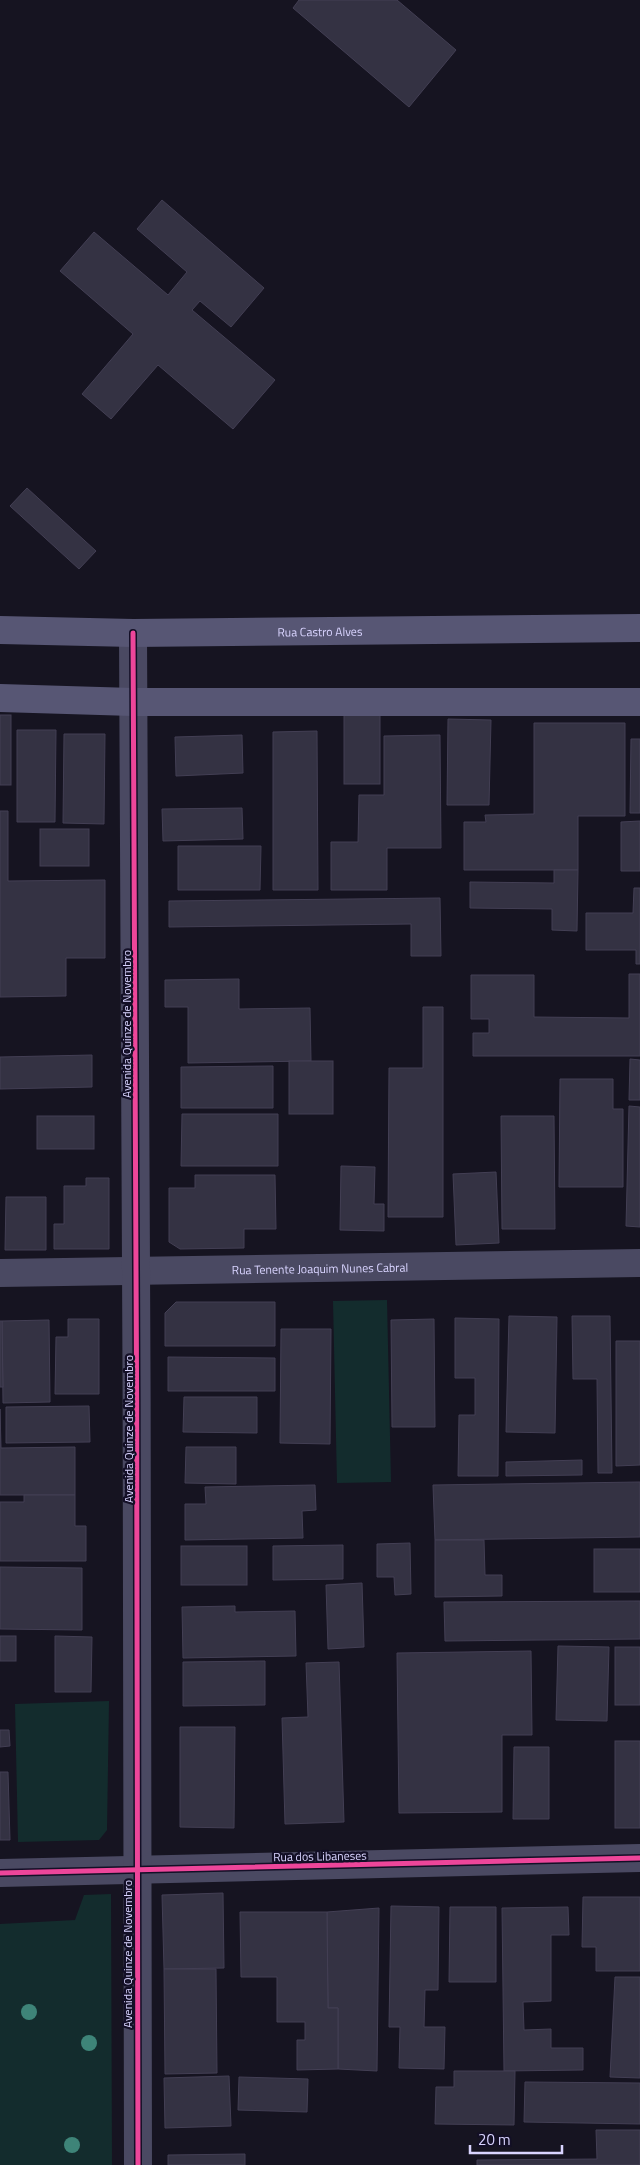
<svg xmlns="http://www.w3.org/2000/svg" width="640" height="2165" font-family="'Titillium Web',sans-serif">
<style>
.green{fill:#132c2d}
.building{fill:#343243;stroke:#433f54}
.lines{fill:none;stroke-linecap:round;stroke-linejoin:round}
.minor{stroke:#4a4962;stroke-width:28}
.tertiary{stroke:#4a4962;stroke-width:28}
.secondary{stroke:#575674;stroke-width:28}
.cycleway-casing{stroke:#130f26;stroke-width:8}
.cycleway{stroke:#ed469a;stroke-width:5}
.tree{fill:#3e8478}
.labels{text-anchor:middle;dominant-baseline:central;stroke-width:4.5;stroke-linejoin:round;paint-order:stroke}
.street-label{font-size:12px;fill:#d9d4ff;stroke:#130f26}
</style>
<rect width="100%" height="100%" fill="#161421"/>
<!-- green -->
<g class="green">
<polygon points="387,1300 391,1482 337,1483 333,1301"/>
<polygon points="109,1701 107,1830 99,1840 18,1842 15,1704"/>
<polygon points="111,1894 112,2165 0,2165 0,1924 75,1920 84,1895"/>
</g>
<!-- building -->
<g class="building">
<polygon points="299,0 397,0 456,50 409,107 293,8"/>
<polygon points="162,200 264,288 231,327 200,301 192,310 275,380 233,429 158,365 111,419 82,394 133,334 60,271 94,232 168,295 187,272 137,229"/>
<polygon points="27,488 96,551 79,569 10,506"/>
<rect x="344" y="708" width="36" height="76"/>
<rect x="0" y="715" width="11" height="70"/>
<polygon points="448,719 491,720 489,805 447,805"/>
<polygon points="534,723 625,723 625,816 578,816 578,870 464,870 464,822 486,822 485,815 534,814"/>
<polygon points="17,730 56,730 55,822 17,822"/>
<polygon points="317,731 318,890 273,890 273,732"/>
<polygon points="64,734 105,734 104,824 63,823"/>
<polygon points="242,735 243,773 176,776 175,737"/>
<polygon points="440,735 441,848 387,848 387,890 331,890 331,842 358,842 359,795 384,795 384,736"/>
<polygon points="631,739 640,739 640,813 630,813"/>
<polygon points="242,808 243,839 163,841 162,809"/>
<polygon points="0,811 8,811 8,881 105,880 105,958 66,958 66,996 0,997"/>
<polygon points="640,821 640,871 621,871 621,822"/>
<rect x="40" y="829" width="49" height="37"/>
<polygon points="178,846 261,846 260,890 178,890"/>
<polygon points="554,870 578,870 577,931 552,930 552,909 470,908 470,882 554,883"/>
<polygon points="634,888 640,888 640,964 636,964 636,950 586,950 586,913 633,913"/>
<polygon points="440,898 441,956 411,956 411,924 169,927 169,901"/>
<polygon points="629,974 640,974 640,1056 473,1056 473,1033 489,1033 489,1019 471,1019 471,975 534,975 534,1017 629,1018"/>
<polygon points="239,979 239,1009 310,1008 311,1061 188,1063 188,1007 165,1007 165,980"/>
<polygon points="423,1007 443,1007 443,1217 388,1217 389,1068 423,1068"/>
<polygon points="92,1055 92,1087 0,1089 0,1057"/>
<polygon points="630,1059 640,1060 640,1100 629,1100"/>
<rect x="289" y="1061" width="44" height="53"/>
<polygon points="273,1066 273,1108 181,1108 181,1067"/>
<polygon points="560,1079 613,1079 613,1109 623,1109 623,1187 559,1187"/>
<polygon points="629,1106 640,1107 640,1227 626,1226"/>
<polygon points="182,1114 278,1114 278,1166 181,1166"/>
<rect x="37" y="1116" width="57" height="33"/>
<polygon points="501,1116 554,1116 555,1229 502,1229"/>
<polygon points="341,1166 375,1167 374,1204 384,1204 384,1231 340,1230"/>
<polygon points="496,1172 499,1243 456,1245 453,1174"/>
<polygon points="195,1175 275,1175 276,1229 244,1229 244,1248 180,1249 169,1242 169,1188 195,1188"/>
<polygon points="86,1178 109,1178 109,1249 54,1249 54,1224 64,1224 64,1186 86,1186"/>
<polygon points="6,1197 46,1197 46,1250 5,1250"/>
<polygon points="176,1302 275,1302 275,1346 165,1346 165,1313"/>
<polygon points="509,1316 557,1317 555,1433 506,1432"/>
<polygon points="572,1316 610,1316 612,1473 598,1473 597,1379 573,1379"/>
<polygon points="455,1318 499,1319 498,1476 458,1476 459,1415 475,1415 475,1378 455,1378"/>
<polygon points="68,1319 99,1319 99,1394 55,1394 56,1337 68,1337"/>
<polygon points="434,1319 435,1427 392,1427 391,1320"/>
<polygon points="49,1320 50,1402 3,1403 2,1321"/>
<polygon points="0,1321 2,1321 3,1387 0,1387"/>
<polygon points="281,1329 331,1329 330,1444 280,1443"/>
<polygon points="616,1341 640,1341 640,1465 616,1466"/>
<polygon points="168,1357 275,1358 275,1391 168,1391"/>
<polygon points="184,1397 257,1397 257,1433 183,1432"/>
<polygon points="89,1406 90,1442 6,1443 6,1407"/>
<polygon points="0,1409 1,1448 75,1447 75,1495 0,1495"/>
<polygon points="186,1447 236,1447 236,1484 185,1483"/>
<polygon points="582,1460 582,1475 506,1476 506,1462"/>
<polygon points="640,1482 640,1537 435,1540 433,1485"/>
<polygon points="315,1485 316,1510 302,1511 303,1538 185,1540 185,1504 206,1504 205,1487"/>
<polygon points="24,1495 75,1495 75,1526 86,1526 86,1561 0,1561 0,1502 24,1502"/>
<polygon points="435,1540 484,1540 485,1575 502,1575 502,1596 435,1597"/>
<polygon points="410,1543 411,1594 395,1595 394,1577 377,1577 377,1544"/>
<polygon points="343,1545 343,1579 273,1580 273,1546"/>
<rect x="181" y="1546" width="66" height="39"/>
<rect x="594" y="1549" width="46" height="43"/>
<polygon points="0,1567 82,1568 82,1630 0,1629"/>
<polygon points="362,1583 364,1647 328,1649 326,1585"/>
<polygon points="640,1601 640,1639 445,1641 444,1602"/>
<polygon points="235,1606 235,1612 295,1611 296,1656 183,1658 182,1607"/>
<rect x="0" y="1636" width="16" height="25"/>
<polygon points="55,1636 92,1637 91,1692 55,1692"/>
<polygon points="558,1646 609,1647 607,1721 556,1720"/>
<rect x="615" y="1647" width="25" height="58"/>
<polygon points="531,1651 532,1735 502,1735 502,1812 399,1813 397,1653"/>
<polygon points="265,1661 265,1705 183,1706 183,1662"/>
<polygon points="339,1662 344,1822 285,1824 282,1718 308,1717 306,1663"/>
<polygon points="180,1727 235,1727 234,1828 180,1827"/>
<polygon points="0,1730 9,1730 10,1746 0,1747"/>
<rect x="615" y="1741" width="25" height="87"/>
<polygon points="514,1747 549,1747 549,1819 513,1819"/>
<polygon points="0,1772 8,1772 10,1840 0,1840"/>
<polygon points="223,1893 224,1968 164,1969 162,1895"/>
<polygon points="583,1897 640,1897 640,1971 596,1971 596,1947 582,1947"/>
<polygon points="391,1906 439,1907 438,1990 425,1990 424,2027 445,2027 444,2069 399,2068 400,2027 389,2027"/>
<polygon points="450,1907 496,1907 496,1982 449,1982"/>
<polygon points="568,1907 569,1935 551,1935 551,2001 523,2002 524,2030 551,2029 551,2048 583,2048 583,2070 504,2071 502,1908"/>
<polygon points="379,1908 377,2071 338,2069 338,2008 328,2008 327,1912"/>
<polygon points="240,1912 327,1912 328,2008 338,2008 338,2069 297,2070 297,2040 305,2040 305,2022 277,2022 277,1977 241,1977"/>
<polygon points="164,1969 216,1969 217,2073 165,2074"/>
<polygon points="615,1977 640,1977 640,2078 610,2077"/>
<polygon points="454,2071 515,2071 514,2125 435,2124 436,2087 454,2087"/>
<polygon points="229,2076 231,2126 165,2128 164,2078"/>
<polygon points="239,2077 308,2079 307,2112 238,2110"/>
<polygon points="525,2082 640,2083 640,2124 524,2122"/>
<polygon points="596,2130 640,2130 640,2165 477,2165 477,2160 597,2159"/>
<polygon points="245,2154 245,2165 168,2165 168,2155"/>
</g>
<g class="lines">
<!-- minor -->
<g class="minor">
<path id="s1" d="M0,1273L640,1263"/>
<polyline points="0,1873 640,1858"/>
</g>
<!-- tertiary -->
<path class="tertiary" d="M133,633C139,1144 135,1654 138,2165"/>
<!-- secondary -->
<g class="secondary">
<path id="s2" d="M0,630L133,633L640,628"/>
<polyline points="0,698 133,702 640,702"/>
</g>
<defs>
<g id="cycleway">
<path d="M133,633C139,1144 135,1654 138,2165"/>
<polyline points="0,1873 640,1858"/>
</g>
</defs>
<!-- cycleway casing -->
<use href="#cycleway" class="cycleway-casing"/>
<!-- cycleway -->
<use href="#cycleway" class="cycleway"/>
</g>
<!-- trees -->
<g class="tree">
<circle cx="29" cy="2012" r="8"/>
<circle cx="89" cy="2043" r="8"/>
<circle cx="72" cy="2145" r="8"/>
</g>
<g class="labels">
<!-- street labels -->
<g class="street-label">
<text stroke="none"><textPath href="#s2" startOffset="320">Rua Castro Alves</textPath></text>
<text transform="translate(126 1024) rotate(-90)">Avenida Quinze de Novembro</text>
<text stroke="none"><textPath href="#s1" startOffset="320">Rua Tenente Joaquim Nunes Cabral</textPath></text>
<text transform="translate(128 1429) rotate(-90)">Avenida Quinze de Novembro</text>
<text transform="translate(320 1856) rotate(-1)">Rua dos Libaneses</text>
<text transform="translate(127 1954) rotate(-90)">Avenida Quinze de Novembro</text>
</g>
</g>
<!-- scale -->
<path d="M470 2145v8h92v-8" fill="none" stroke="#d9d4ff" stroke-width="2.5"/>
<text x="478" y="2145" font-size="15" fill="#d9d4ff" stroke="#130f26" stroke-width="4" paint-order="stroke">20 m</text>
</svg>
